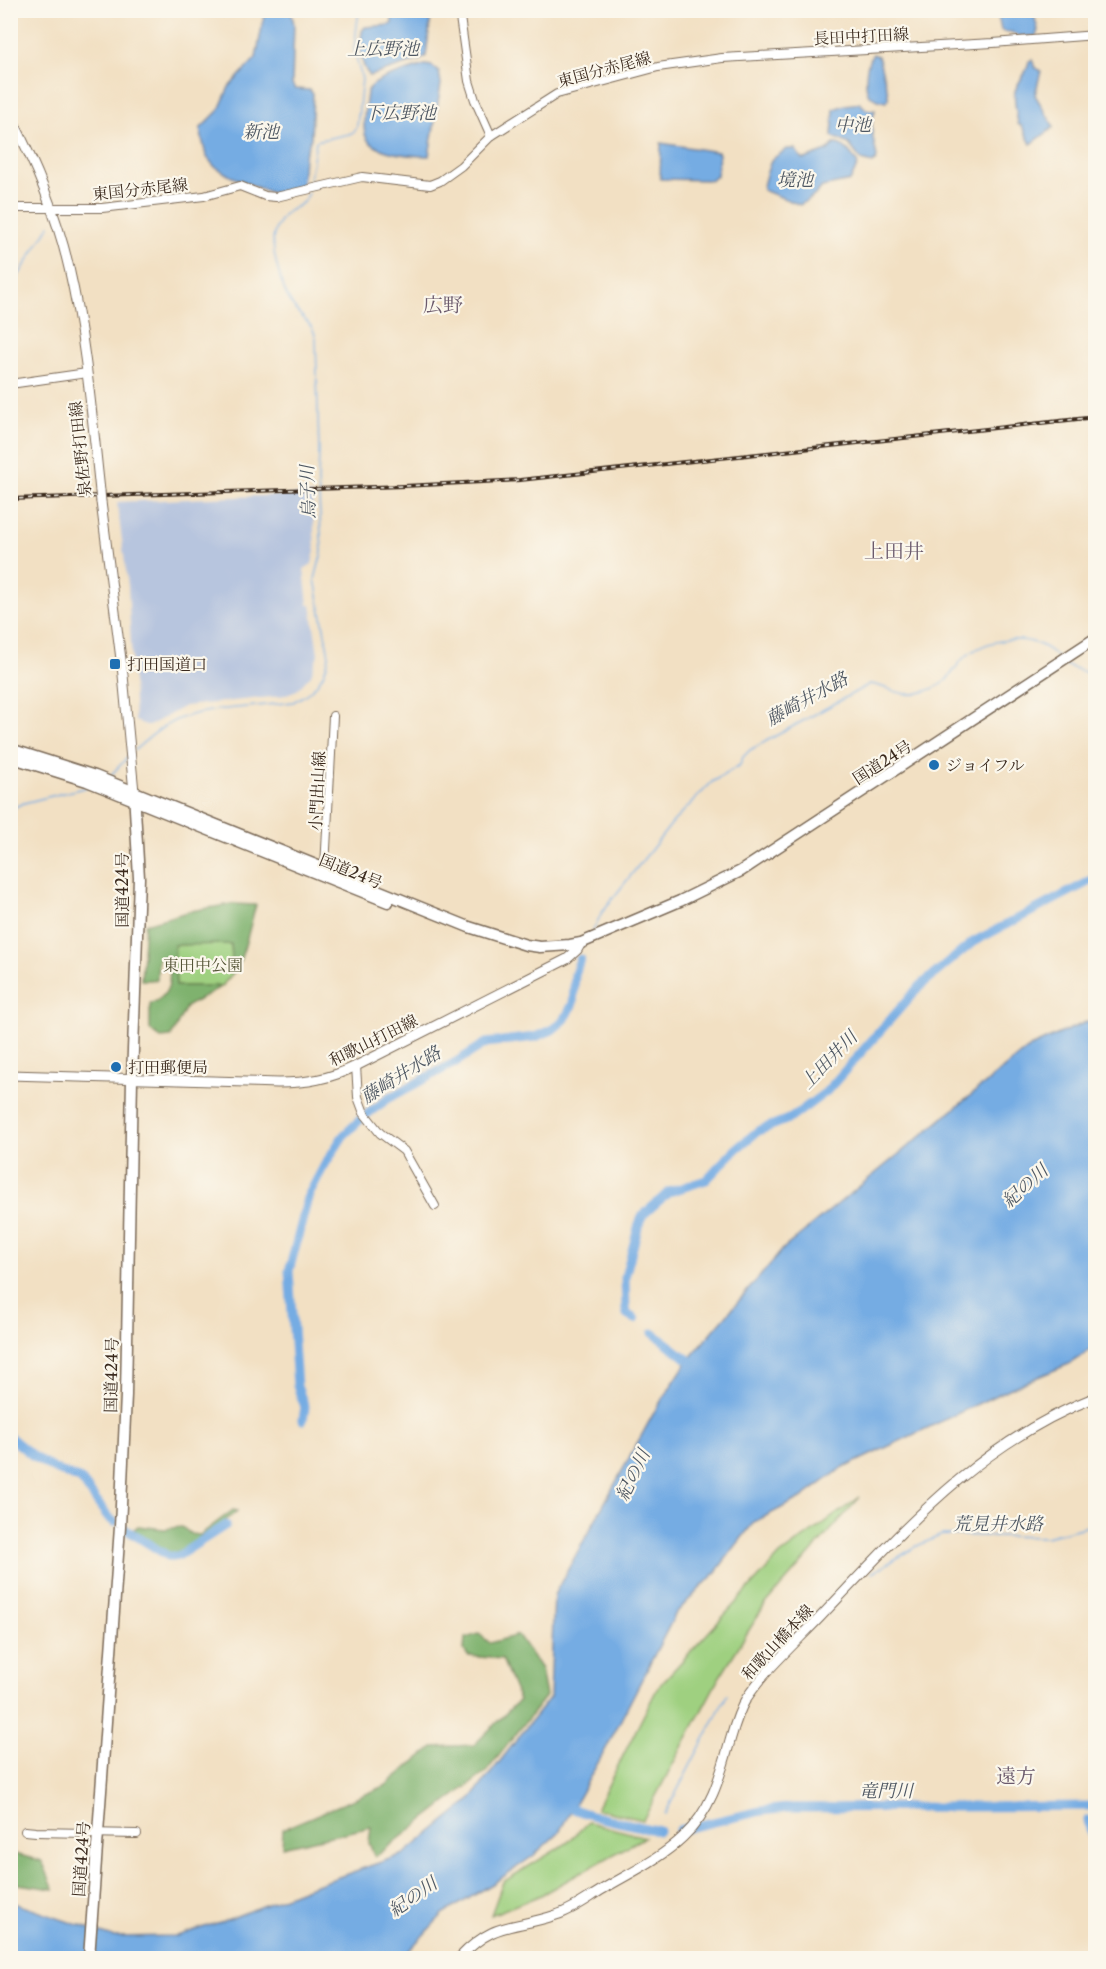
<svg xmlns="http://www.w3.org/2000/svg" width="1106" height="1969" font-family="'Libre Caslon Text','Noto Serif JP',serif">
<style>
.industrial{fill:#b7c5de}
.green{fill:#9fd080;stroke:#6d7d4f;stroke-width:1.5}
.forest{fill:#7fb26e;stroke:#5d6e46;stroke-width:1.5}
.water{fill:#74ace3;stroke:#586b80;stroke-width:1.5}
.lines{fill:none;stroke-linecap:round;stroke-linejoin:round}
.stream{stroke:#74ace3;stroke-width:1.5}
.river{stroke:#74ace3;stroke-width:9}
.tertiary-casing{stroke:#7b6a58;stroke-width:10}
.primary-casing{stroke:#7b6a58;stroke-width:11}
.trunk-casing{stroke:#7b6a58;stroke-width:13}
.tertiary{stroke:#fff;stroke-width:8}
.primary{stroke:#fff;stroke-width:9}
.trunk{stroke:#fff;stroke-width:10}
.rail-casing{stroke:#3b2a1e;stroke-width:4}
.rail{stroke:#fbf7ec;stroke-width:1.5;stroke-dasharray:4.5;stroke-linecap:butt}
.primary-bridge-casing{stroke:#7b6a58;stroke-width:11;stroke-linecap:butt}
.primary-bridge{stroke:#fff;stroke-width:9}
.poi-dot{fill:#1f6fb2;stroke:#fbf7ec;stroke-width:2}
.labels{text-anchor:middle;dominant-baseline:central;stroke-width:4.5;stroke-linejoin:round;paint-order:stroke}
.street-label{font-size:16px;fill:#3b2a1e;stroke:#fbf7ec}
.poi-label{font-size:16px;fill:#3b2a1e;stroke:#fbf7ec;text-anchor:start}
.park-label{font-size:16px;fill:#545436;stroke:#fbf7ec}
.water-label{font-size:18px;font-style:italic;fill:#4f5863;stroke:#fbf7ec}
.quarter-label{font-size:20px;fill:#6b5a6c;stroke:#fbf7ec}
</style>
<rect width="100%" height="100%" fill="#fbf7ec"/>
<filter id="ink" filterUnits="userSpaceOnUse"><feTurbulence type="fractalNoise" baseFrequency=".0167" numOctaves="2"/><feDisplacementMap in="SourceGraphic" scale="12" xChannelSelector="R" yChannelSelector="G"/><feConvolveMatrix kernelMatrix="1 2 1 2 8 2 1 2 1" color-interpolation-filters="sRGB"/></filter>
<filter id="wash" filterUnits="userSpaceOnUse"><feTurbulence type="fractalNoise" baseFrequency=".008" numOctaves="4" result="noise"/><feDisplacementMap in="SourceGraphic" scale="24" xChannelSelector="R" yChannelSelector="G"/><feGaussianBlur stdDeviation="1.35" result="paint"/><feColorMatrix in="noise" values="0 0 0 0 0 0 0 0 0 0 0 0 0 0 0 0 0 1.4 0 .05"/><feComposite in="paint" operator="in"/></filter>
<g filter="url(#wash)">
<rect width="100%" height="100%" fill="#f2e0c3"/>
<!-- industrial -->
<polygon class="industrial" points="312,494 315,550 312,564 304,569 308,605 311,605 318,654 311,675 297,690 281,696 185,706 149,726 135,721 128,586 117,502"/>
<!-- green -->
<g class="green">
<polygon points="231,943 233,973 222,986 176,986 173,945"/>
<polygon points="860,1497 764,1606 719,1678 643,1820 596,1809 658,1687 780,1555"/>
<polygon points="588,1822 645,1837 541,1895 491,1915 503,1882 567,1843"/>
</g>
<!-- forest -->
<g class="forest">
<path d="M232,904L256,905C250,924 244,959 233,973L231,944L174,945L176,986H222L186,1007L171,1037L161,1038L150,1030V1004C173,995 170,979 169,958H158L157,980H141L145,924L191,911Z"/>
<path d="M233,1510L237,1511C225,1522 185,1555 169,1553C159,1551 141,1536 132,1531L138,1526L164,1529L182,1527L191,1534L200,1535Z"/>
<polygon points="479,1634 490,1643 518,1635 541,1669 546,1696 486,1772 375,1857 369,1843 371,1827 282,1847 283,1829 385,1786 433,1747 474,1745 519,1700 502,1659 468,1656 464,1650 465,1638"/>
<polygon points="11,1853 42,1861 54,1889 11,1883"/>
</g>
<!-- water -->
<g class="water">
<polygon points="265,11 291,11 294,24 292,84 295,89 310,90 313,94 311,138 304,157 302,186 282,193 271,193 230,176 214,166 206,156 200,129 219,110 229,87 256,58"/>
<path d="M392,11H430L431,15L426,56L420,60L370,76C359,64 360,46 362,31L365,27L390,25L392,23Z"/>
<polygon points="997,11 1033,11 1038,30 1036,36 1018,36 1011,32 1004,32 1001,30"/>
<path d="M873,54L878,56L888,92V99L886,102C880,101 872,99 868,93C864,84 866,61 873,54Z"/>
<path d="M1032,60L1035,67L1041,71L1035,95L1054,127L1031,144L1022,126L1018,124C1017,115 1013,98 1015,91C1019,78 1026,78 1029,61Z"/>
<path d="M425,65L432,66L439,72L441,84L429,156C412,156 370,154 365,134C362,122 366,105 367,92C374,77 409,71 425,65Z"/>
<polygon points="860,103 867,110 875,110 872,121 872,133 877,157 876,160 872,163 861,160 849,144 832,136 834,109 845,105"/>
<polygon points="661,143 718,152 719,154 717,176 711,180 660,179"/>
<path d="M834,144C846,144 852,155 858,164L850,181L822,187L814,196L800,205L763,190C762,183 769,168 771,160L787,149H795L802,159H805L827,151Z"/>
<polygon points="1095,1018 1095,1347 1069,1364 1009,1389 841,1469 801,1498 754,1522 715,1573 676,1613 608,1745 559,1832 533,1856 494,1883 443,1914 402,1958 11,1958 11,1902 113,1937 177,1936 229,1919 310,1887 404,1854 469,1801 550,1697 554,1595 656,1409 689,1359 784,1248 1030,1047"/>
</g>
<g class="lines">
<!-- stream -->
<g class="stream">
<polyline points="309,185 316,141 349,134 354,132 357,127 362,79 354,49 359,10"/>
<polyline points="10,279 17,278 50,225"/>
<polyline points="1065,665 1096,676"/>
<path d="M135,750C148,738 164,724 181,718C213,707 259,707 293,702C313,692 325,679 329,656L315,579L322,552L318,481L319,451L316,338C313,323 300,317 292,305C283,292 270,249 274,234C276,227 280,219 285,214C294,206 305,206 308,193"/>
<polyline points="110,776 127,758"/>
<polyline points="10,809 24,803 87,787"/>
<path d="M593,931L602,912L673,822L712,782L740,765L743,757L750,750L870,684C886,686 903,698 919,693C927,691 938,687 944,682C953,675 956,664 965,657C991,636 1034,632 1058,658"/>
<polyline points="872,1573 917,1546 942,1535 1046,1537 1096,1524"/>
<polyline points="665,1814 727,1695"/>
</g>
<!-- river -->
<g class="river">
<polyline points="635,1319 627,1314 626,1309 625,1277 639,1224 643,1215 669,1192 706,1180 736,1149 758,1131 791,1118 826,1092 919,987 973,942 1096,878"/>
<polyline points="653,1333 698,1367"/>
<polyline points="303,1420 305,1407 297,1386 289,1271 309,1194 324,1166 343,1136 362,1118 389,1098 456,1062 486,1043 535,1037 552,1030 565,1019 573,1003 575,974 580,959"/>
<polyline points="10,1437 33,1456 54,1469 81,1480 108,1517 114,1522"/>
<polyline points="125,1529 168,1556 178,1556 226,1525"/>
<polyline points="561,1805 597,1817 659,1831"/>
<polyline points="1088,1820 1091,1834"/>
<polyline points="679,1830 761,1811 788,1808 1096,1806"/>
<polyline points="1094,1842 1096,1844"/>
</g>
</g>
</g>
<g filter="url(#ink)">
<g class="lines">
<defs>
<g id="tertiary">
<polyline points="459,10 469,81 475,100 491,136"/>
<polyline points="10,208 102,208 204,196 240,186 265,196 276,197 362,177 430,185 440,181 461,166 491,136 557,94 658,67 722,58 993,43 1096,35"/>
<polyline points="10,384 87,373"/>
<polyline points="325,868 333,716"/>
<polyline points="356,1066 358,1097 364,1113 380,1133 404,1151 435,1206"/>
<polyline points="25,1831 36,1832 137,1834"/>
</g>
<g id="primary">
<path d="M10,115C35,163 57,216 69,268C86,341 92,417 100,491"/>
<polyline points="101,502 123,675 134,792"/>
<path d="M10,1075L278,1083C306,1083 330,1079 356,1066L567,959L577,950L581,943"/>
<path d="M459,1958C495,1920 512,1930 556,1915C573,1910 588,1898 603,1889C630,1873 660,1859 683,1837C711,1811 720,1777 730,1741C734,1727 738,1712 746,1699C767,1667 799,1640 825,1612C908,1525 980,1442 1096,1397"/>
</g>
<g id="trunk">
<polyline points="10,749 95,776 469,927 526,945 540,947 570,945 581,943 680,901 741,871 1096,638"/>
<polyline points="10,757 87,781 388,902"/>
<polyline points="89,1958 120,1527 126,1395 132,1079 139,878 134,792"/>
</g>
</defs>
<!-- tertiary casing -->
<use href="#tertiary" class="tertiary-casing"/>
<!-- primary casing -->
<use href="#primary" class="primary-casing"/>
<!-- trunk casing -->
<use href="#trunk" class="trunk-casing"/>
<!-- tertiary -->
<use href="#tertiary" class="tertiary"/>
<!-- primary -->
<use href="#primary" class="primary"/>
<!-- trunk -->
<use href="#trunk" class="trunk"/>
<defs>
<polyline id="rail" points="10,499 404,486 520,480 1096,417"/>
</defs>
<!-- rail casing -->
<use href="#rail" class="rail-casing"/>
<!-- rail -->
<use href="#rail" class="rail"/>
<defs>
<polyline id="primary-bridge" points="100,491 101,502"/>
</defs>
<!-- primary-bridge casing -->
<use href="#primary-bridge" class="primary-bridge-casing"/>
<!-- primary-bridge -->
<use href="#primary-bridge" class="primary-bridge"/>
</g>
</g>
<!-- markers -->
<g class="poi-dot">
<rect x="109" y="658" width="12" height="12" rx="3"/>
<circle cx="934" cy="765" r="6"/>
<circle cx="116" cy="1067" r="6"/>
</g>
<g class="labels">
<!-- street labels -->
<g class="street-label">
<text transform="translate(861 36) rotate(-3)">長田中打田線</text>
<text transform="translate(604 69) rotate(-15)">東国分赤尾線</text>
<text transform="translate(140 189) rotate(-6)">東国分赤尾線</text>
<text transform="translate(80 449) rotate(-96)">泉佐野打田線</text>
<text transform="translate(882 762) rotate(-33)">国道24号</text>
<text transform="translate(317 791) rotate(-87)">小門出山線</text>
<text transform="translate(351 871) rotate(22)">国道24号</text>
<text transform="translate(122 890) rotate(-90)">国道424号</text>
<text transform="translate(373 1040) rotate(-26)">和歌山打田線</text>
<text transform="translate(111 1375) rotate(-89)">国道424号</text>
<text transform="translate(777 1642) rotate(-47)">和歌山橋本線</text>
<text transform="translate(81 1859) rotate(-86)">国道424号</text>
</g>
<!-- poi labels -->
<g class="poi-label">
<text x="127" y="664">打田国道口</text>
<text x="946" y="765">ジョイフル</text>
<text x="128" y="1067">打田郵便局</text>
</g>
<!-- park labels -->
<g class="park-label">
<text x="203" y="965">東田中公園</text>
</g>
<!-- water labels -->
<g class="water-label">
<text x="383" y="49">上広野池</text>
<text x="400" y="113">下広野池</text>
<text x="853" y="125">中池</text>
<text x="261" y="132">新池</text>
<text x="795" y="180">境池</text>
<text transform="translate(308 492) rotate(-92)">烏子川</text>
<text transform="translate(807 699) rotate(-29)">藤崎井水路</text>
<text transform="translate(829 1060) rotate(-46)">上田井川</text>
<text transform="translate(401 1075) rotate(-32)">藤崎井水路</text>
<text transform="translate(1025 1186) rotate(-42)">紀の川</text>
<text transform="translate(633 1475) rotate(-64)">紀の川</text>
<text x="998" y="1524">荒見井水路</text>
<text x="886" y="1791">竜門川</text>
<text transform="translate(413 1897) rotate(-35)">紀の川</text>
</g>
<!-- quarter labels -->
<g class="quarter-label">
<text x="443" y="305">広野</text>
<text x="894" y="551">上田井</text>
<text x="1016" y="1776">遠方</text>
</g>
</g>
<!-- margin -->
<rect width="1106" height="1969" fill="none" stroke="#fbf7ec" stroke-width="36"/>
</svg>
